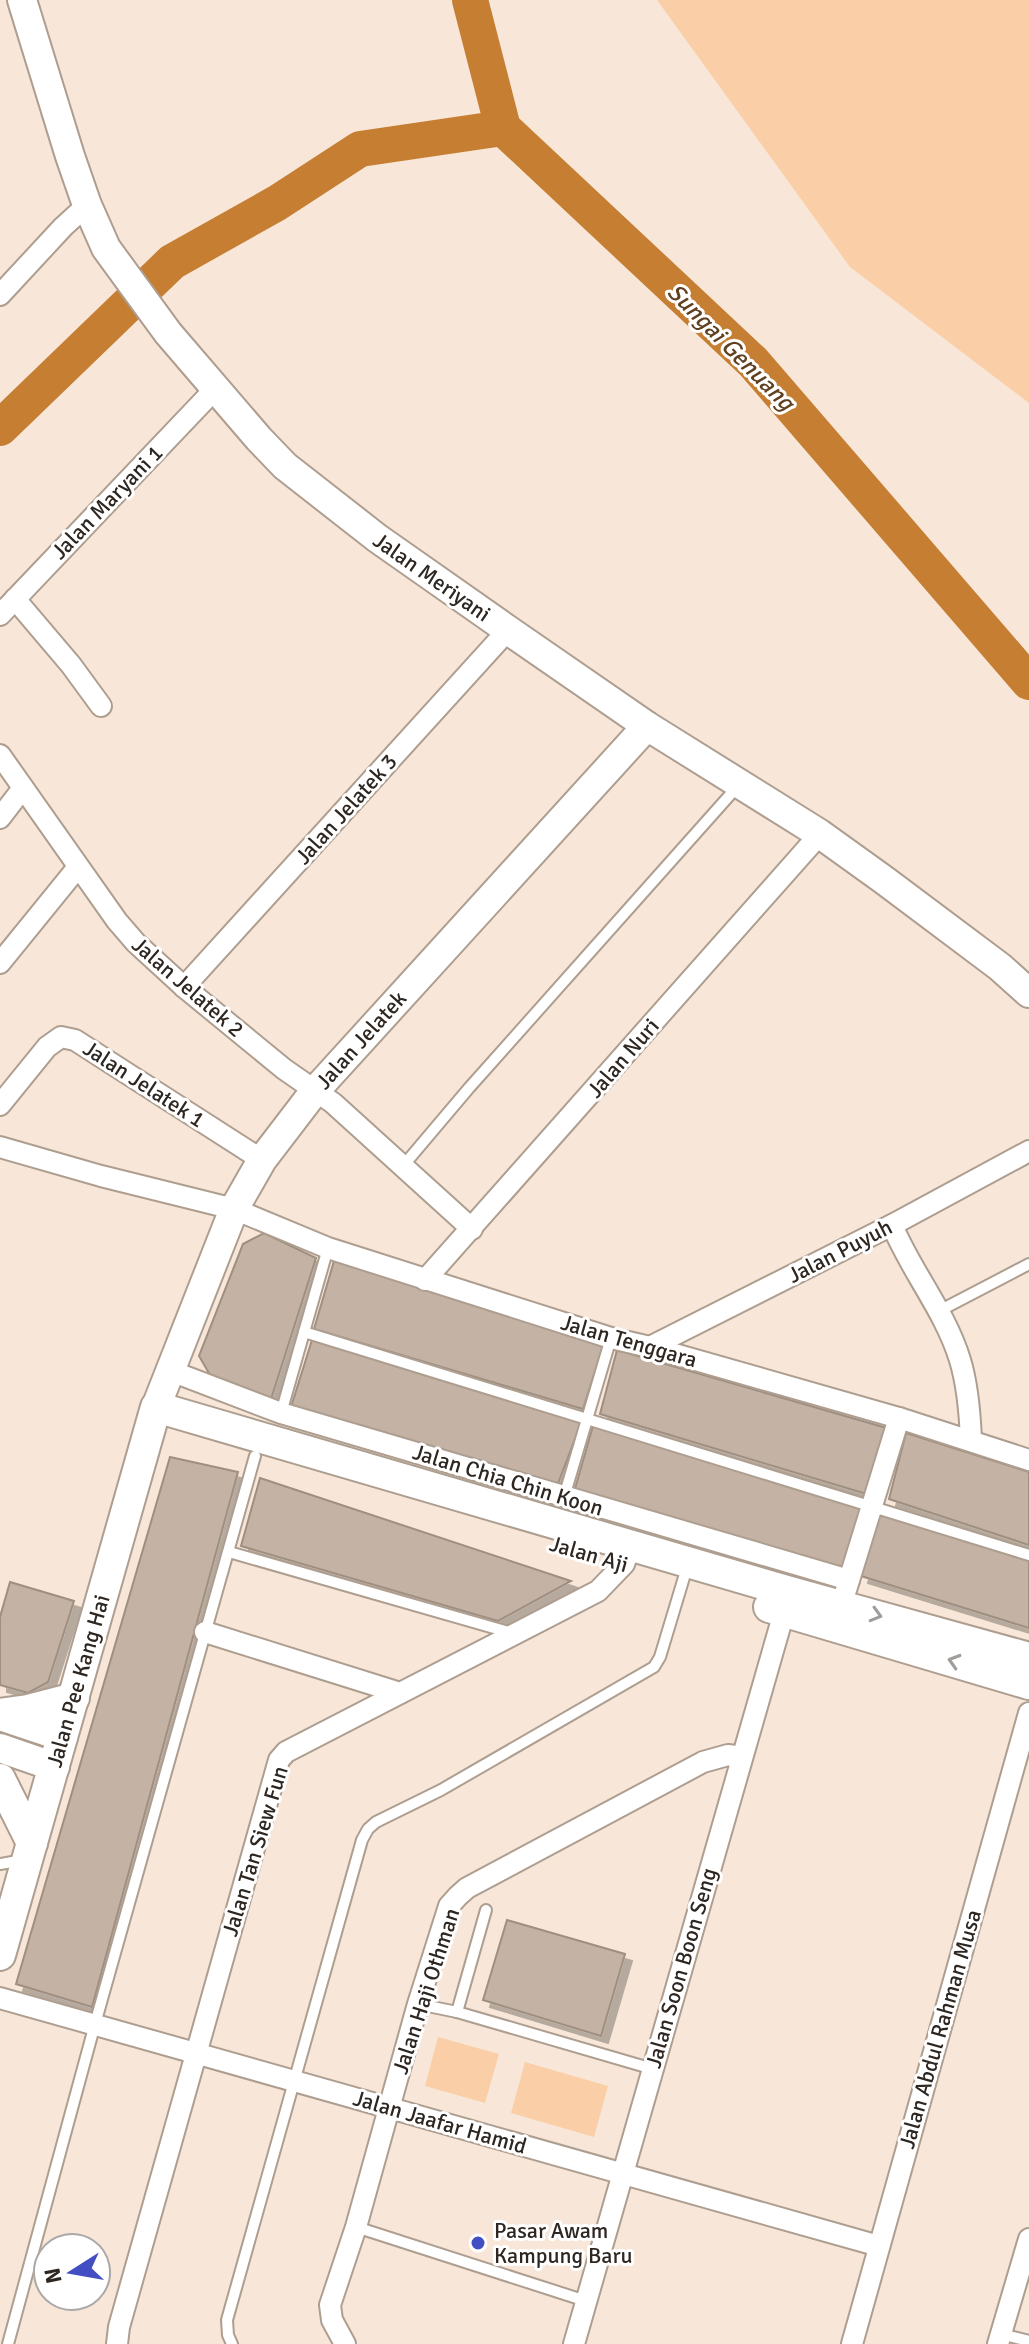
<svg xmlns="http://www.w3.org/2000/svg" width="1029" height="2344" font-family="Signika,sans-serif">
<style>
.green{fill:#facea7}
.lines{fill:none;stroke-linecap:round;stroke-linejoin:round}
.river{stroke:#c57e32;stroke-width:36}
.building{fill:#c4b3a5;stroke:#9f8f81;stroke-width:2;filter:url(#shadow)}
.lane-casing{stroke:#ae9e90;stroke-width:14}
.street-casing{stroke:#ae9e90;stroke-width:24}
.secondary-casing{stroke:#ae9e90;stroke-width:32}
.primary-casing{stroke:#ae9e90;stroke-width:34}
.lane{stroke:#fff;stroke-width:10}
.street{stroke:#fff;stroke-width:20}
.secondary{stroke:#fff;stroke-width:28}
.primary{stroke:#fff;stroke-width:30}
.oneway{stroke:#a09d9b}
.poi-dot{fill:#444ec3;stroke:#fff;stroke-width:3}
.labels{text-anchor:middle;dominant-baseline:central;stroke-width:6;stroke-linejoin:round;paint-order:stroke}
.street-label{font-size:22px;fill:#2d2621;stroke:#fff}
.poi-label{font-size:22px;fill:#2d2621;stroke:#fff;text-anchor:start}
.water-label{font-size:24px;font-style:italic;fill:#5f4021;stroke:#fff}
</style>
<defs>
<filter id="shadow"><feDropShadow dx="7" dy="7" stdDeviation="0" flood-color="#0004"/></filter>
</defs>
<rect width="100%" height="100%" fill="#f8e7d8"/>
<!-- green -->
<g class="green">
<polygon points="657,0 1029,0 1029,403 850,267"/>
<polygon points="438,2037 499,2054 485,2103 425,2086"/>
<polygon points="525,2062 608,2086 594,2137 511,2113"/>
</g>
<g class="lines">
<!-- river -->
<g class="river">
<polyline points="470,0 503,128 753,362 1029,682"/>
<polyline points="0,428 172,262 277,203 360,149 503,128"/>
</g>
</g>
<!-- building -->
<g class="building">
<polygon points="264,1233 316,1258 271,1399 214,1382 199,1356 243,1244"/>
<polygon points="334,1261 604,1343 583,1409 314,1329"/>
<polygon points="312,1340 581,1423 557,1486 291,1407"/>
<polygon points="617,1350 890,1429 870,1495 600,1414"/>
<polygon points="593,1426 868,1507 847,1572 574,1492"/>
<polygon points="906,1433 1029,1472 1029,1545 889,1499"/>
<polygon points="170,1457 238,1472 92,2007 16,1984"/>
<polygon points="260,1478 571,1581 498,1621 241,1546"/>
<polygon points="880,1514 1029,1561 1029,1628 861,1576"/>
<polygon points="10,1582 74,1601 48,1682 28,1693 0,1685 0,1617"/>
<polygon points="507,1920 625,1954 601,2036 483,2000"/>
</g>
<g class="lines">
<defs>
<g id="lane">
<polyline points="403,1166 469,1088 737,787"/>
<polyline points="939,1311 1029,1264"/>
<polyline points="304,1332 1029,1555"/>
<polyline points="281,1413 328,1248"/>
<polyline points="564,1497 611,1338"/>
<polyline points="229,1552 512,1633"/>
<polyline points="0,1864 12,1862 22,1863"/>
<polyline points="418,2004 457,2012 653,2069"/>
<polyline points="457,2012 486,1910"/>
<polyline points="356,2227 586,2301"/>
<polyline points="1001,2334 1029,2341"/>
<polyline points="8,2344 95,2024 255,1456"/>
<polyline points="232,2344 228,2335 227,2320 362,1840 368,1829 376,1822 441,1790 654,1667 660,1657 688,1564"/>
</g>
<g id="street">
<polyline points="0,295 63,227 87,205"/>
<polyline points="15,599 71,665 101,706"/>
<polyline points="0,615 215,389"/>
<polyline points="0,755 117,921 136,943 184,987 284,1069 333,1103 472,1229"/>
<polyline points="0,818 23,788"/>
<polyline points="0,963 78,867"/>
<polyline points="184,987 508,630"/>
<polyline points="0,1105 47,1047 61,1037 75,1040 262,1160"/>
<polyline points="0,1147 101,1176 234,1209 328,1248 611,1338 650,1347 899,1418 1029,1460"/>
<path d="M892,1225C911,1271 945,1311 960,1360C968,1386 970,1414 971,1441"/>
<polyline points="425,1280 820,834"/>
<polyline points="650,1347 892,1225 1029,1151"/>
<polyline points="171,1371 281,1413 849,1580"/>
<polyline points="846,1590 899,1418"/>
<polyline points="205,1632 400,1693"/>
<polyline points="0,1998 879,2246"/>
<polyline points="117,2344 119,2327 279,1760 286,1752 598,1591 624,1564 631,1545"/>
<polyline points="345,2344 332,2320 330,2305 356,2227 418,2004 449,1906 458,1896 467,1888 703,1762 728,1755 742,1757"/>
<polyline points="574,2344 787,1602"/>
<polyline points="852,2344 1029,1713"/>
<polyline points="998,2344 1029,2239"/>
</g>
<g id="secondary">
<polyline points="22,0 70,156 87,205 106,248 168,333 259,439 285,466 377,538 508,630 647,726 820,834 884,880 1000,967 1029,993"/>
<polyline points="156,1407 234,1209 262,1160 314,1092 647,726"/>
<polyline points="0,1716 63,1737"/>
<polyline points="0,1748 55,1767"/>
</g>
<g id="primary">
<polyline points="769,1607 1029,1684"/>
<polyline points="0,1714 28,1710 74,1698"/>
<polyline points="0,1779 32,1843"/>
<polyline points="0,1955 156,1407 790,1592 1029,1658"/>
</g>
</defs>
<!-- lane casing -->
<use href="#lane" class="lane-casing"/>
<!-- street casing -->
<use href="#street" class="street-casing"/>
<!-- secondary casing -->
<use href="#secondary" class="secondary-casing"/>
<!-- primary casing -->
<use href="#primary" class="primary-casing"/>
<!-- lane -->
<use href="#lane" class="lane"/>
<!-- street -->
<use href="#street" class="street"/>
<!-- secondary -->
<use href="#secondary" class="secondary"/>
<!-- primary -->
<use href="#primary" class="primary"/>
</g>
<!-- one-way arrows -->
<defs><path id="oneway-chevron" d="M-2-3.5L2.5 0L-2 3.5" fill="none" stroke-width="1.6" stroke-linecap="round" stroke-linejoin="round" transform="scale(2)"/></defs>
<g class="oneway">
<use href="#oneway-chevron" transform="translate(876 1615) rotate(16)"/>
<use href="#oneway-chevron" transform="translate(954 1661) rotate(-163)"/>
</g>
<!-- markers -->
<circle class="poi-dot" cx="478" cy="2243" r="8"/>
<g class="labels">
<!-- street labels -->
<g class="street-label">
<text transform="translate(107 502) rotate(-46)">Jalan Maryani 1</text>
<text transform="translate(432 577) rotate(35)">Jalan Meriyani</text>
<text transform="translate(346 809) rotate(-48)">Jalan Jelatek 3</text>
<text transform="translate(188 987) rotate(41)">Jalan Jelatek 2</text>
<text transform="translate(361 1040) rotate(-48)">Jalan Jelatek</text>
<text transform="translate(623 1058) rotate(-49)">Jalan Nuri</text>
<text transform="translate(144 1084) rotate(33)">Jalan Jelatek 1</text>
<text transform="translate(840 1251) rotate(-27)">Jalan Puyuh</text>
<text transform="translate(629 1341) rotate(16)">Jalan Tenggara</text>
<text transform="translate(508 1480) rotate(17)">Jalan Chia Chin Koon</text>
<text transform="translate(589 1554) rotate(16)">Jalan Aji</text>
<text transform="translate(78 1681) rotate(-74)">Jalan Pee Kang Hai</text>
<text transform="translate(255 1851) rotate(-73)">Jalan Tan Siew Fun</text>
<text transform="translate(681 1968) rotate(-74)">Jalan Soon Boon Seng</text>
<text transform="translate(426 1991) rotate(-72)">Jalan Haji Othman</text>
<text transform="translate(940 2029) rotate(-74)">Jalan Abdul Rahman Musa</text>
<text transform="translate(440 2122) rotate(16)">Jalan Jaafar Hamid</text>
</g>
<!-- poi labels -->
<g class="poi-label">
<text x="494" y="2230">Pasar Awam<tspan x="494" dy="25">Kampung Baru</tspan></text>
</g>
<!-- water labels -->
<g class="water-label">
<text transform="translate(731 347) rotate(45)">Sungai Genuang</text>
</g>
</g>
<!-- north arrow -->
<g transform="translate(72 2272) rotate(259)"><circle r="38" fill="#ffffff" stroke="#aba8a6" stroke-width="2"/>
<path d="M0-6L14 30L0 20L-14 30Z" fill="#444ec3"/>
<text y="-12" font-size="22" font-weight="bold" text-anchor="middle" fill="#2d2621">N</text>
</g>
</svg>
